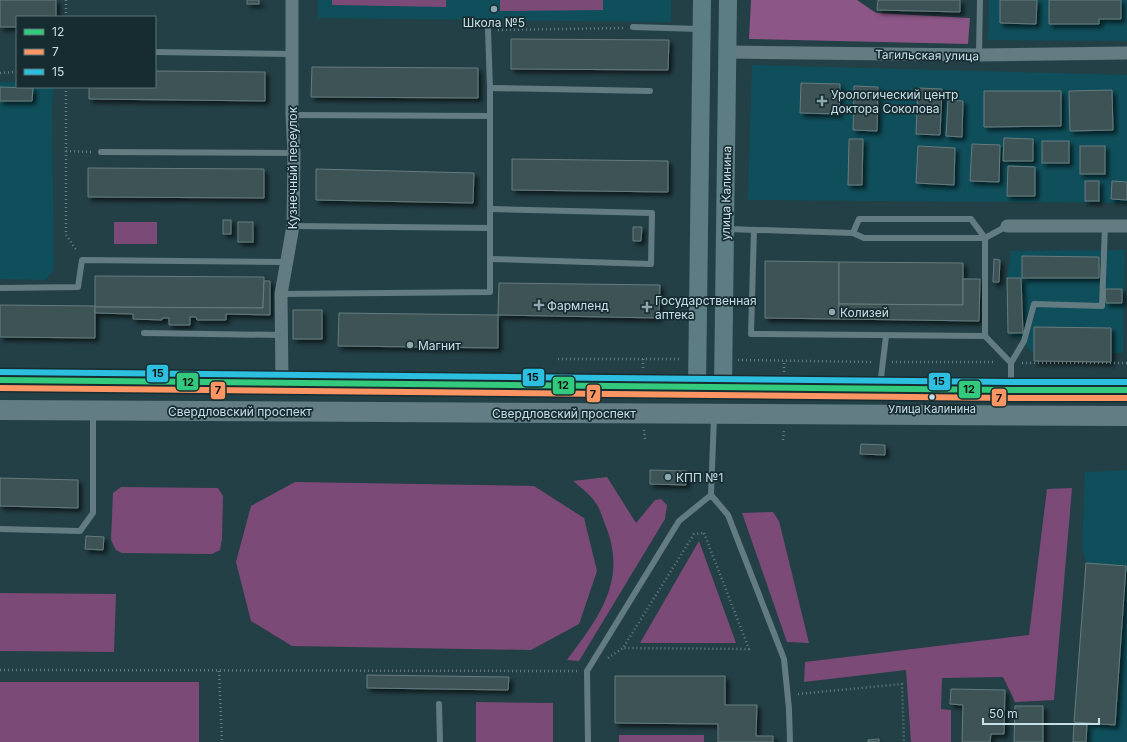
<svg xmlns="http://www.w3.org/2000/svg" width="1127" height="742" font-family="Inter,sans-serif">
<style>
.built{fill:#0f4f5b}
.green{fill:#7b4a76}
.forest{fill:#8c5686}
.building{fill:#3c5356;stroke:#667c7f;filter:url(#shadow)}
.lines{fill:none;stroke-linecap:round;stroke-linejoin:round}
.path{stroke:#677d82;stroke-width:2.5;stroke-dasharray:1 3;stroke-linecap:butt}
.lane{stroke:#627c82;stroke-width:6}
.street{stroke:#627c82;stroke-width:13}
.secondary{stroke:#5d7d84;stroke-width:18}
.primary{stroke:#627e84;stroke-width:20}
.bus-1-casing{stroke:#172c30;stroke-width:9}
.bus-2-casing{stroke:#172c30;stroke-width:9}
.bus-3-casing{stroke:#172c30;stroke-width:9}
.bus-1{stroke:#33ca7d;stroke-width:6}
.bus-2{stroke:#fb9564;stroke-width:6}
.bus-3{stroke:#2dbfdf;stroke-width:6}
.poi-dot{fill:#8ea8af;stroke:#172c30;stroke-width:1.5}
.bus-dot{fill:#c7e0e7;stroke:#172c30;stroke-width:1.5}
.labels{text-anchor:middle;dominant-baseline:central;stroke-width:3.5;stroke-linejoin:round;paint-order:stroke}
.bus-label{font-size:11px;fill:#c7e0e7;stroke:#172c30}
.poi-label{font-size:12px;fill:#c7e0e7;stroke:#172c30;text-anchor:start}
.street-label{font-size:12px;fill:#c7e0e7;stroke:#172c30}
.line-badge{stroke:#172c30;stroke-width:1.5}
.pale-badge-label{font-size:11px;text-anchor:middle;font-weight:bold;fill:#111}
</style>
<defs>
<filter id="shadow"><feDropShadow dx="3.5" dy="3.5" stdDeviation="2" flood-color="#0009"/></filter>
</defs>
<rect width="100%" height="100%" fill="#234046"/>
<!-- built -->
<g class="built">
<polygon points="318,0 671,0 671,22 318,18"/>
<polygon points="989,0 1127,0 1127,41 988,40"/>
<polygon points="752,65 1127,75 1127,203 748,200"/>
<polygon points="0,82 17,82 17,87 54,87 52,108 54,270 45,280 0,279"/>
<polygon points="1125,250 1123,353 1031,352 1024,341 1008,333 1007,278 1011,251"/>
<polygon points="1127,470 1127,742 1073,742 1086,563 1082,547 1085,472"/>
</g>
<!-- green -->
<g class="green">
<polygon points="332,0 446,0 446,7 332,5"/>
<polygon points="500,0 603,0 603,10 500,11"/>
<rect x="114" y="222" width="43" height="22"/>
<path d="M607,477L636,523L655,500L661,499L667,505L665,519L579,661L567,660C600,616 628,580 605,524C602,517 600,508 595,502C590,494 580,487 573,481Z"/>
<polygon points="295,482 534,486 584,518 597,571 579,624 531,650 292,646 251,621 236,562 251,506"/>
<polygon points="121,487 218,488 223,496 222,539 220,550 212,554 122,553 116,550 111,540 113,493"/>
<polygon points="1072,488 1054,700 1015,702 1003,677 942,678 941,709 951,710 951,742 911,742 906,670 804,682 805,662 1029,635 1047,489"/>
<polygon points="773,512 779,521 809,643 787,642 742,513"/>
<polygon points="699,541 736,643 640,643"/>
<polygon points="0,593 116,594 114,652 0,651"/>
<rect x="0" y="682" width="199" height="60"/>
<polygon points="476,702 553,703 553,742 476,742"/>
<rect x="619" y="735" width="85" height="7"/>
</g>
<!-- forest -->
<polygon class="forest" points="751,0 857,0 876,13 970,18 968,44 749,39"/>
<!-- building -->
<g class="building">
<polygon points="0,0 56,0 56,17 17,17 17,27 0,27"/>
<rect x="247" y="0" width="12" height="4"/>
<polygon points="878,0 960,0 960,12 877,10"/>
<polygon points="1000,0 1037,0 1036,24 1000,23"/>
<polygon points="1049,0 1121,0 1121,19 1099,19 1099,24 1049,24"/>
<polygon points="511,39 669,40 668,70 511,69"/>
<polygon points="312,67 478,68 478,98 311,97"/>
<polygon points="155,71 265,72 265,101 89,99 89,87 155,87"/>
<polygon points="801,83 840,84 839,114 800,113"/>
<polygon points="854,86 878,87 877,131 853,130"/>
<polygon points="0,87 33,88 32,101 0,101"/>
<polygon points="918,88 942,89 940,135 916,134"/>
<polygon points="1112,90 1113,130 1070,131 1069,91"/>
<polygon points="984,91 1061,91 1061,126 984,127"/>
<polygon points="948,100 963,101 962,137 946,136"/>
<polygon points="1004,138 1033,139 1033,161 1003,161"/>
<polygon points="849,139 863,139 862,185 848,185"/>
<rect x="1042" y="141" width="27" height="22"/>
<polygon points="972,144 1000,145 999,182 970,181"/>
<polygon points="918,146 955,148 954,185 916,183"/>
<rect x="1080" y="146" width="25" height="28"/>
<polygon points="512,159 668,161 668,192 512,190"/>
<polygon points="1008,166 1035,167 1035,196 1007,196"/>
<polygon points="88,168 264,169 264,198 88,197"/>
<polygon points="316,169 474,173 473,203 316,200"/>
<rect x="1085" y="181" width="14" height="20"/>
<polygon points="1112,181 1127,182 1127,200 1111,199"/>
<rect x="223" y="220" width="8" height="14"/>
<rect x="238" y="222" width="15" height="20"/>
<polygon points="633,227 642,227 641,241 633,241"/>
<polygon points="1022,256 1099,257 1099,278 1022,278"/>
<polygon points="994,259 1000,260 999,282 993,282"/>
<polygon points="765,261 839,262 839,319 765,318"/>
<polygon points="839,262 963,263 963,305 839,304"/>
<polygon points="95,276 264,277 263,308 95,307 95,338 0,337 0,305 95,306"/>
<polygon points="1007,278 1021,278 1023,333 1008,333"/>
<polygon points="963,279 980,279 979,321 839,319 839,304 963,305"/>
<polygon points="264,281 270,281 270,315 226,314 226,320 197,320 196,317 190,317 190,325 169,325 169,318 162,318 162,320 133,319 133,314 95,313 95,307 263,308"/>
<polygon points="499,283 660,285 659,318 498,315"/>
<polygon points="1105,289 1122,289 1122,303 1106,303"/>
<rect x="293" y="310" width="29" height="29"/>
<polygon points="339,313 498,315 498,348 338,346"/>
<polygon points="1034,327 1111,328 1111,362 1034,361"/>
<polygon points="861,444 885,445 885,455 860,454"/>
<polygon points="650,470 687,471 686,485 650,484"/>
<polygon points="0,478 78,480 78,508 0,506"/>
<polygon points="86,536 104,537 103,550 85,549"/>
<polygon points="1086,563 1126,566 1115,725 1074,722"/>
<polygon points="367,675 509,677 508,690 367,688"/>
<polygon points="615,676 725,676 725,705 757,705 756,736 773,736 773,742 718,742 718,724 615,723"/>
<polygon points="951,689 1005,690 1004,734 991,734 990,742 962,742 963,705 950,704"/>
<polygon points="1015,706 1043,706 1043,742 1014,742"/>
<polygon points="1074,724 1087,725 1086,742 1073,742"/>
<polygon points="879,739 879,742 868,742 868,740"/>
</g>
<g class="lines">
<!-- path -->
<g class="path">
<polyline points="66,0 66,17"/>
<polyline points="498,30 623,28"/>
<polyline points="0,73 17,72"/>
<polyline points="66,87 66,235 77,251"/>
<polyline points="66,151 91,152"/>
<polyline points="558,359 681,359"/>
<polyline points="643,359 643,369"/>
<polyline points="738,360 873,362"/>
<polyline points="892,362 995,362"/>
<polyline points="1022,363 1127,363"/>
<polyline points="784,372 784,360"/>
<polyline points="644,430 645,439"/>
<polyline points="783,440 784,431"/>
<polygon points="704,533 749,649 623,648 694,534"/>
<polyline points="608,658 623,648"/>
<polyline points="0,670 577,671"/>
<polyline points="219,671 222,742"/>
<polyline points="798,694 902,684 904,742"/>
</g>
<!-- lane -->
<g class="lane">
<polyline points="633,27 700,29"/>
<polyline points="155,52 292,54"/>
<polyline points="979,55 980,0"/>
<polyline points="490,88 650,91"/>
<polyline points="292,115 490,116"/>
<polyline points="101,152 294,153"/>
<polyline points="293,226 490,228"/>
<polyline points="727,229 853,233 864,238 985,238 985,336 1011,363 1011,388"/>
<polyline points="754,230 751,334 985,336"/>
<polyline points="853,233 859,219 971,219 985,238 1007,226"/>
<polyline points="490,259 651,264 652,213 491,209"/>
<polyline points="0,288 78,287 82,260 286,262"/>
<polyline points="281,294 490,292 490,88 488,30"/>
<polyline points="144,333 281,335"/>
<polyline points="1011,363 1024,341 1034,304 1102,306 1105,226"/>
<polyline points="880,386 886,336"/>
<polyline points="711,495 714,417"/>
<polyline points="0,529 80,531 93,513 93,413"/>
<polyline points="439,704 440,742"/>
<polyline points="588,742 587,671 679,521 711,495 728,515 784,659 789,709 790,742"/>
</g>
<!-- street -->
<g class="street">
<polyline points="728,52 979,55 1127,53"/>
<polyline points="1007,226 1127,226"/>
<polyline points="282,383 281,294 293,226 294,153 292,115 292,0"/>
</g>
<!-- secondary -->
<g class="secondary">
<polyline points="697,387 702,0"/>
<polyline points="723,387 728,0"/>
</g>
<!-- primary -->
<g class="primary">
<polyline points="0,380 1011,390 1127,390"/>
<polyline points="0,410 1127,416"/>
</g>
<defs>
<polyline id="bus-1" points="0,380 1011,390 1127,390"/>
<polyline id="bus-2" points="0,388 1011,398 1127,398"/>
<polyline id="bus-3" points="0,372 1011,382 1127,382"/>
</defs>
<!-- bus-1 casing -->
<use href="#bus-1" class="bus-1-casing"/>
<!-- bus-2 casing -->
<use href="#bus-2" class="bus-2-casing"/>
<!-- bus-3 casing -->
<use href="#bus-3" class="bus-3-casing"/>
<!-- bus-1 -->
<use href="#bus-1" class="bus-1"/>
<!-- bus-2 -->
<use href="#bus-2" class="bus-2"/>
<!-- bus-3 -->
<use href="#bus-3" class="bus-3"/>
</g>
<!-- markers -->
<g class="poi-dot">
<circle cx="494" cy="9" r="4"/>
<path d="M820 95h4v4h4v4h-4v4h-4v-4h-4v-4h4z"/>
<path d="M537 299h4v4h4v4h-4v4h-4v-4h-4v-4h4z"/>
<path d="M645 301h4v4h4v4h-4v4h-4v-4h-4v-4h4z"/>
<circle cx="832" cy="312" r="4"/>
<circle cx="410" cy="345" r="4"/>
<circle cx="668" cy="477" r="4"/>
</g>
<circle class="bus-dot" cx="932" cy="397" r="3.5"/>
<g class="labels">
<!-- bus labels -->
<g class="bus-label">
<text x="932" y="409">Улица Калинина</text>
</g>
<!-- poi labels -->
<g class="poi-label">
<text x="494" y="22" text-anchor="middle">Школа №5</text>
<text x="831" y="94">Урологический центр<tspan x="831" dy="14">доктора Соколова</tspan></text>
<text x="655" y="300">Государственная<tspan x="655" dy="14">аптека</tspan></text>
<text x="547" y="305">Фармленд</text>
<text x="840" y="312">Колизей</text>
<text x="418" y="345">Магнит</text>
<text x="676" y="477">КПП №1</text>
</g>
<!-- street labels -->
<g class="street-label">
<text transform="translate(927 55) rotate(1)">Тагильская улица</text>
<text transform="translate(292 168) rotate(-90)">Кузнечный переулок</text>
<text transform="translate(726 193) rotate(-89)">улица Калинина</text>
<text x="240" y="411">Свердловский проспект</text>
<text x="564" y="413">Свердловский проспект</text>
</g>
</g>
<g class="line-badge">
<rect x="146" y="364" width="23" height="19" rx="4" fill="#2dbfdf"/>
<rect x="522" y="368" width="23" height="19" rx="4" fill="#2dbfdf"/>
<rect x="928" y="372" width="23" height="19" rx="4" fill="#2dbfdf"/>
<rect x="176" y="372" width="23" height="19" rx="4" fill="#33ca7d"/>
<rect x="552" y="376" width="23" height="19" rx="4" fill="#33ca7d"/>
<rect x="958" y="380" width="23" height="19" rx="4" fill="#33ca7d"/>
<rect x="210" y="381" width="16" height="19" rx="4" fill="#fb9564"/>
<rect x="586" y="384" width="15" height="19" rx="4" fill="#fb9564"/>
<rect x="991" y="388" width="16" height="19" rx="4" fill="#fb9564"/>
</g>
<g class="pale-badge-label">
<text x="158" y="377">15</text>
<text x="533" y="381">15</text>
<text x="939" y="385">15</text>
<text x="188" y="386">12</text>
<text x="563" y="389">12</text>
<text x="969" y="393">12</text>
<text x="218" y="394">7</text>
<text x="593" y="398">7</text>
<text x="999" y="402">7</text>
</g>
<!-- legend -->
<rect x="16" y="16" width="140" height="72" fill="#172c30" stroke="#5d7479"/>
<rect x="24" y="29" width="20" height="6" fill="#33ca7d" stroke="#5d7479"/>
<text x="52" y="36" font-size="12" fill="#c7e0e7">12</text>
<rect x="24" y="49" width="20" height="6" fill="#fb9564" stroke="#5d7479"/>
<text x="52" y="56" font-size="12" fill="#c7e0e7">7</text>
<rect x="24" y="69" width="20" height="6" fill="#2dbfdf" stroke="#5d7479"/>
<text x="52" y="76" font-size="12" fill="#c7e0e7">15</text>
<!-- scale -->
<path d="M983 718v6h116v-6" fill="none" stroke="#c7e0e7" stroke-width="2"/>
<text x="989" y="718" font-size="12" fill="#c7e0e7" stroke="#172c30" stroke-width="3" paint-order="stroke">50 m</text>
</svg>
